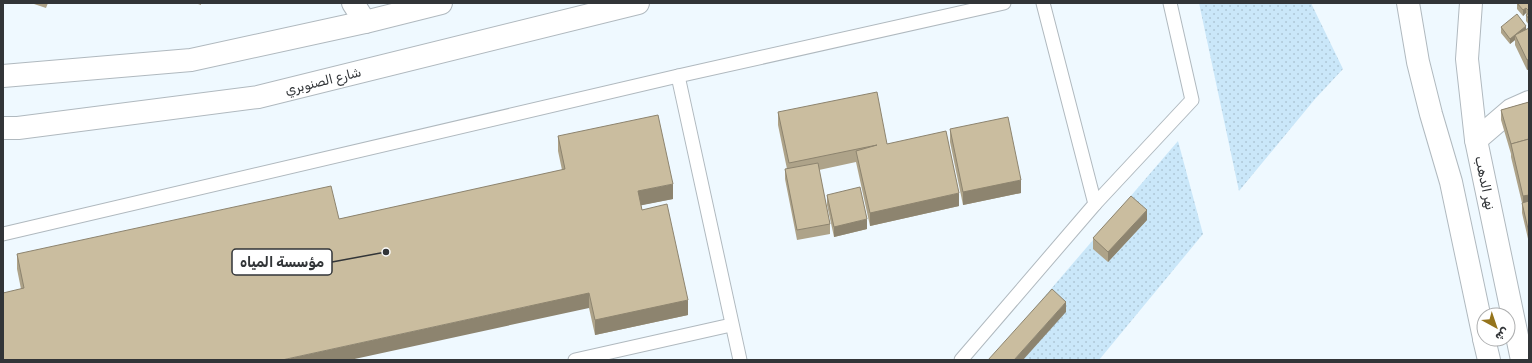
<svg xmlns="http://www.w3.org/2000/svg" width="1532" height="363" font-family="Rubik,Cairo,sans-serif">
<style>
.grass{fill:url(#grass-dots)}
.lines{fill:none;stroke-linecap:round;stroke-linejoin:round}
.lane-casing{stroke:#b0b9bf;stroke-width:15}
.street-casing{stroke:#b0b9bf;stroke-width:24}
.secondary-casing{stroke:#b0b9bf;stroke-width:24}
.primary-casing{stroke:#b0b9bf;stroke-width:24}
.lane{stroke:#fff;stroke-width:13}
.street{stroke:#fff;stroke-width:22}
.secondary{stroke:#fff;stroke-width:22}
.primary{stroke:#fff;stroke-width:22}
.wall{fill:#aea389}
.shaded-wall{fill:#8d846f}
.building{fill:#cabd9f;stroke:#8d846f}
.labels{text-anchor:middle;dominant-baseline:central;stroke-width:3;stroke-linejoin:round;paint-order:stroke}
.street-label{font-size:13px;fill:#323538;stroke:#fff}
.leader{fill:none;stroke:#323538;stroke-width:1.5}
.callout-dot{fill:#323538;stroke:#fff;stroke-width:1.5}
.callout{fill:#fff;stroke:#323538;stroke-width:1.5}
.callout-label{font-size:14px;text-anchor:middle;font-weight:bold;fill:#323538}
</style>
<defs>
<pattern id="grass-dots" width="8" height="8" patternUnits="userSpaceOnUse"><rect width="8" height="8" fill="#cae7f9"/><path d="M2 2h.1M6 6h.1" fill="none" stroke="#aec7d6" stroke-width="1.8" stroke-linecap="round"/></pattern>
</defs>
<rect width="100%" height="100%" fill="#eff9ff"/>
<!-- grass -->
<g class="grass">
<polygon points="1199,3 1311,3 1343,69 1315,99 1239,191"/>
<polygon points="1178,141 1203,234 1099,360 990,360"/>
</g>
<g class="lines">
<defs>
<g id="lane">
<polyline points="678,76 740,360"/>
<polyline points="1095,204 1192,100 1170,3"/>
<polyline points="3,234 678,76 1004,3"/>
<polyline points="575,360 731,325"/>
<polyline points="961,360 1095,204 1043,3"/>
</g>
<g id="street">
<polyline points="353,3 365,22"/>
<polyline points="1476,140 1511,110 1529,102"/>
</g>
<g id="secondary">
<polyline points="1408,3 1418,62 1431,114 1451,182 1484,338"/>
<polyline points="1471,3 1467,59 1476,140 1522,360"/>
<polyline points="1484,339 1489,360"/>
</g>
<g id="primary">
<polyline points="3,76 191,60 365,22 441,3"/>
<polyline points="3,128 18,128 258,97 638,3"/>
</g>
</defs>
<!-- lane casing -->
<use href="#lane" class="lane-casing"/>
<!-- street casing -->
<use href="#street" class="street-casing"/>
<!-- secondary casing -->
<use href="#secondary" class="secondary-casing"/>
<!-- primary casing -->
<use href="#primary" class="primary-casing"/>
<!-- lane -->
<use href="#lane" class="lane"/>
<!-- street -->
<use href="#street" class="street"/>
<!-- secondary -->
<use href="#secondary" class="secondary"/>
<!-- primary -->
<use href="#primary" class="primary"/>
</g>
<!-- wall -->
<g class="wall">
<polygon points="31,3 48,3 46,8"/>
<polygon points="195,3 201,3 201,5"/>
<polygon points="1517,3 1529,3 1529,25 1526,21 1526,15 1527,15 1526,13 1523,16 1517,9"/>
<polygon points="1501,27 1526,30 1529,28 1529,69 1527,70 1515,45 1515,40 1510,44 1501,33"/>
<polygon points="1529,102 1529,243 1522,213 1522,203 1511,157 1511,154 1501,120 1501,110"/>
<polygon points="778,112 887,144 959,206 870,226 856,162 819,170 830,224 830,234 797,240 785,179 785,169 787,169 778,125"/>
<polygon points="950,129 1021,193 963,205 950,142"/>
<polygon points="558,136 673,199 641,205 642,210 688,315 595,335 589,308 21,289 17,269 17,254 339,219 562,170 558,151"/>
<polygon points="827,195 867,229 834,237 827,205"/>
<polygon points="1147,220 1108,262 1093,249 1093,238"/>
</g>
<!-- shaded-wall -->
<g class="shaded-wall">
<polygon points="1526,8 1526,13 1523,16 1523,10"/>
<polygon points="1526,26 1526,31 1515,35 1515,40 1510,44 1510,39"/>
<polygon points="1529,59 1529,69 1527,70 1527,60"/>
<polygon points="1021,180 1021,193 963,205 963,192"/>
<polygon points="673,184 673,199 638,206 638,191"/>
<polygon points="959,193 959,206 870,226 870,213"/>
<polygon points="1529,195 1529,208 1523,209 1523,196"/>
<polygon points="1147,210 1147,220 1108,262 1108,252"/>
<polygon points="867,219 867,229 834,237 834,227"/>
<polygon points="589,293 589,308 350,360 282,360"/>
<polygon points="688,300 688,315 595,335 595,320"/>
<polygon points="1066,302 1066,312 1023,360 1014,360"/>
</g>
<!-- building -->
<g class="building">
<polygon points="1517,3 1529,3 1529,11 1526,8 1523,10"/>
<polygon points="1529,13 1529,19 1526,15"/>
<polygon points="1517,14 1526,26 1510,39 1501,27"/>
<polygon points="1529,28 1529,59 1527,60 1515,35"/>
<polygon points="877,92 887,144 946,131 959,193 870,213 856,151 877,145 789,163 778,112"/>
<polygon points="1529,102 1529,139 1511,144 1501,110"/>
<polygon points="658,115 673,184 638,191 642,210 667,204 688,300 595,320 589,293 282,360 3,360 3,293 24,288 17,254 331,186 339,219 565,169 558,136"/>
<polygon points="1008,117 1021,180 963,192 950,129"/>
<polygon points="1529,139 1529,195 1523,196 1511,144"/>
<polygon points="818,163 830,224 797,230 785,169"/>
<polygon points="860,187 867,219 834,227 827,195"/>
<polygon points="1131,196 1147,210 1108,252 1093,238"/>
<polygon points="1529,201 1529,233 1522,203"/>
<polygon points="1052,289 1066,302 1014,360 988,360"/>
</g>
<g class="labels">
<!-- street labels -->
<g class="street-label">
<text transform="translate(323 81) rotate(-14)">شارع الصنوبري</text>
<text transform="translate(1485 183) rotate(78)">نهر الدهب</text>
</g>
</g>
<!-- callouts -->
<path class="leader" d="M386 252L332 262"/>
<circle class="callout-dot" cx="386" cy="252" r="4"/>
<rect class="callout" x="232" y="249" width="100" height="26" rx="4"/>
<g class="callout-label">
<text x="282" y="267">مؤسسة المياه</text>
</g>
<!-- border -->
<rect width="1532" height="363" fill="none" stroke="#323538" stroke-width="8"/>
<!-- north arrow -->
<g transform="translate(1496 327) rotate(140)"><circle r="19" fill="#ffffff" stroke="#adaeaf"/>
<path d="M0-3L7 15L0 10L-7 15Z" fill="#95741c"/>
<text y="-6" font-size="11" font-weight="bold" text-anchor="middle" fill="#323538">ش</text>
</g>
</svg>
